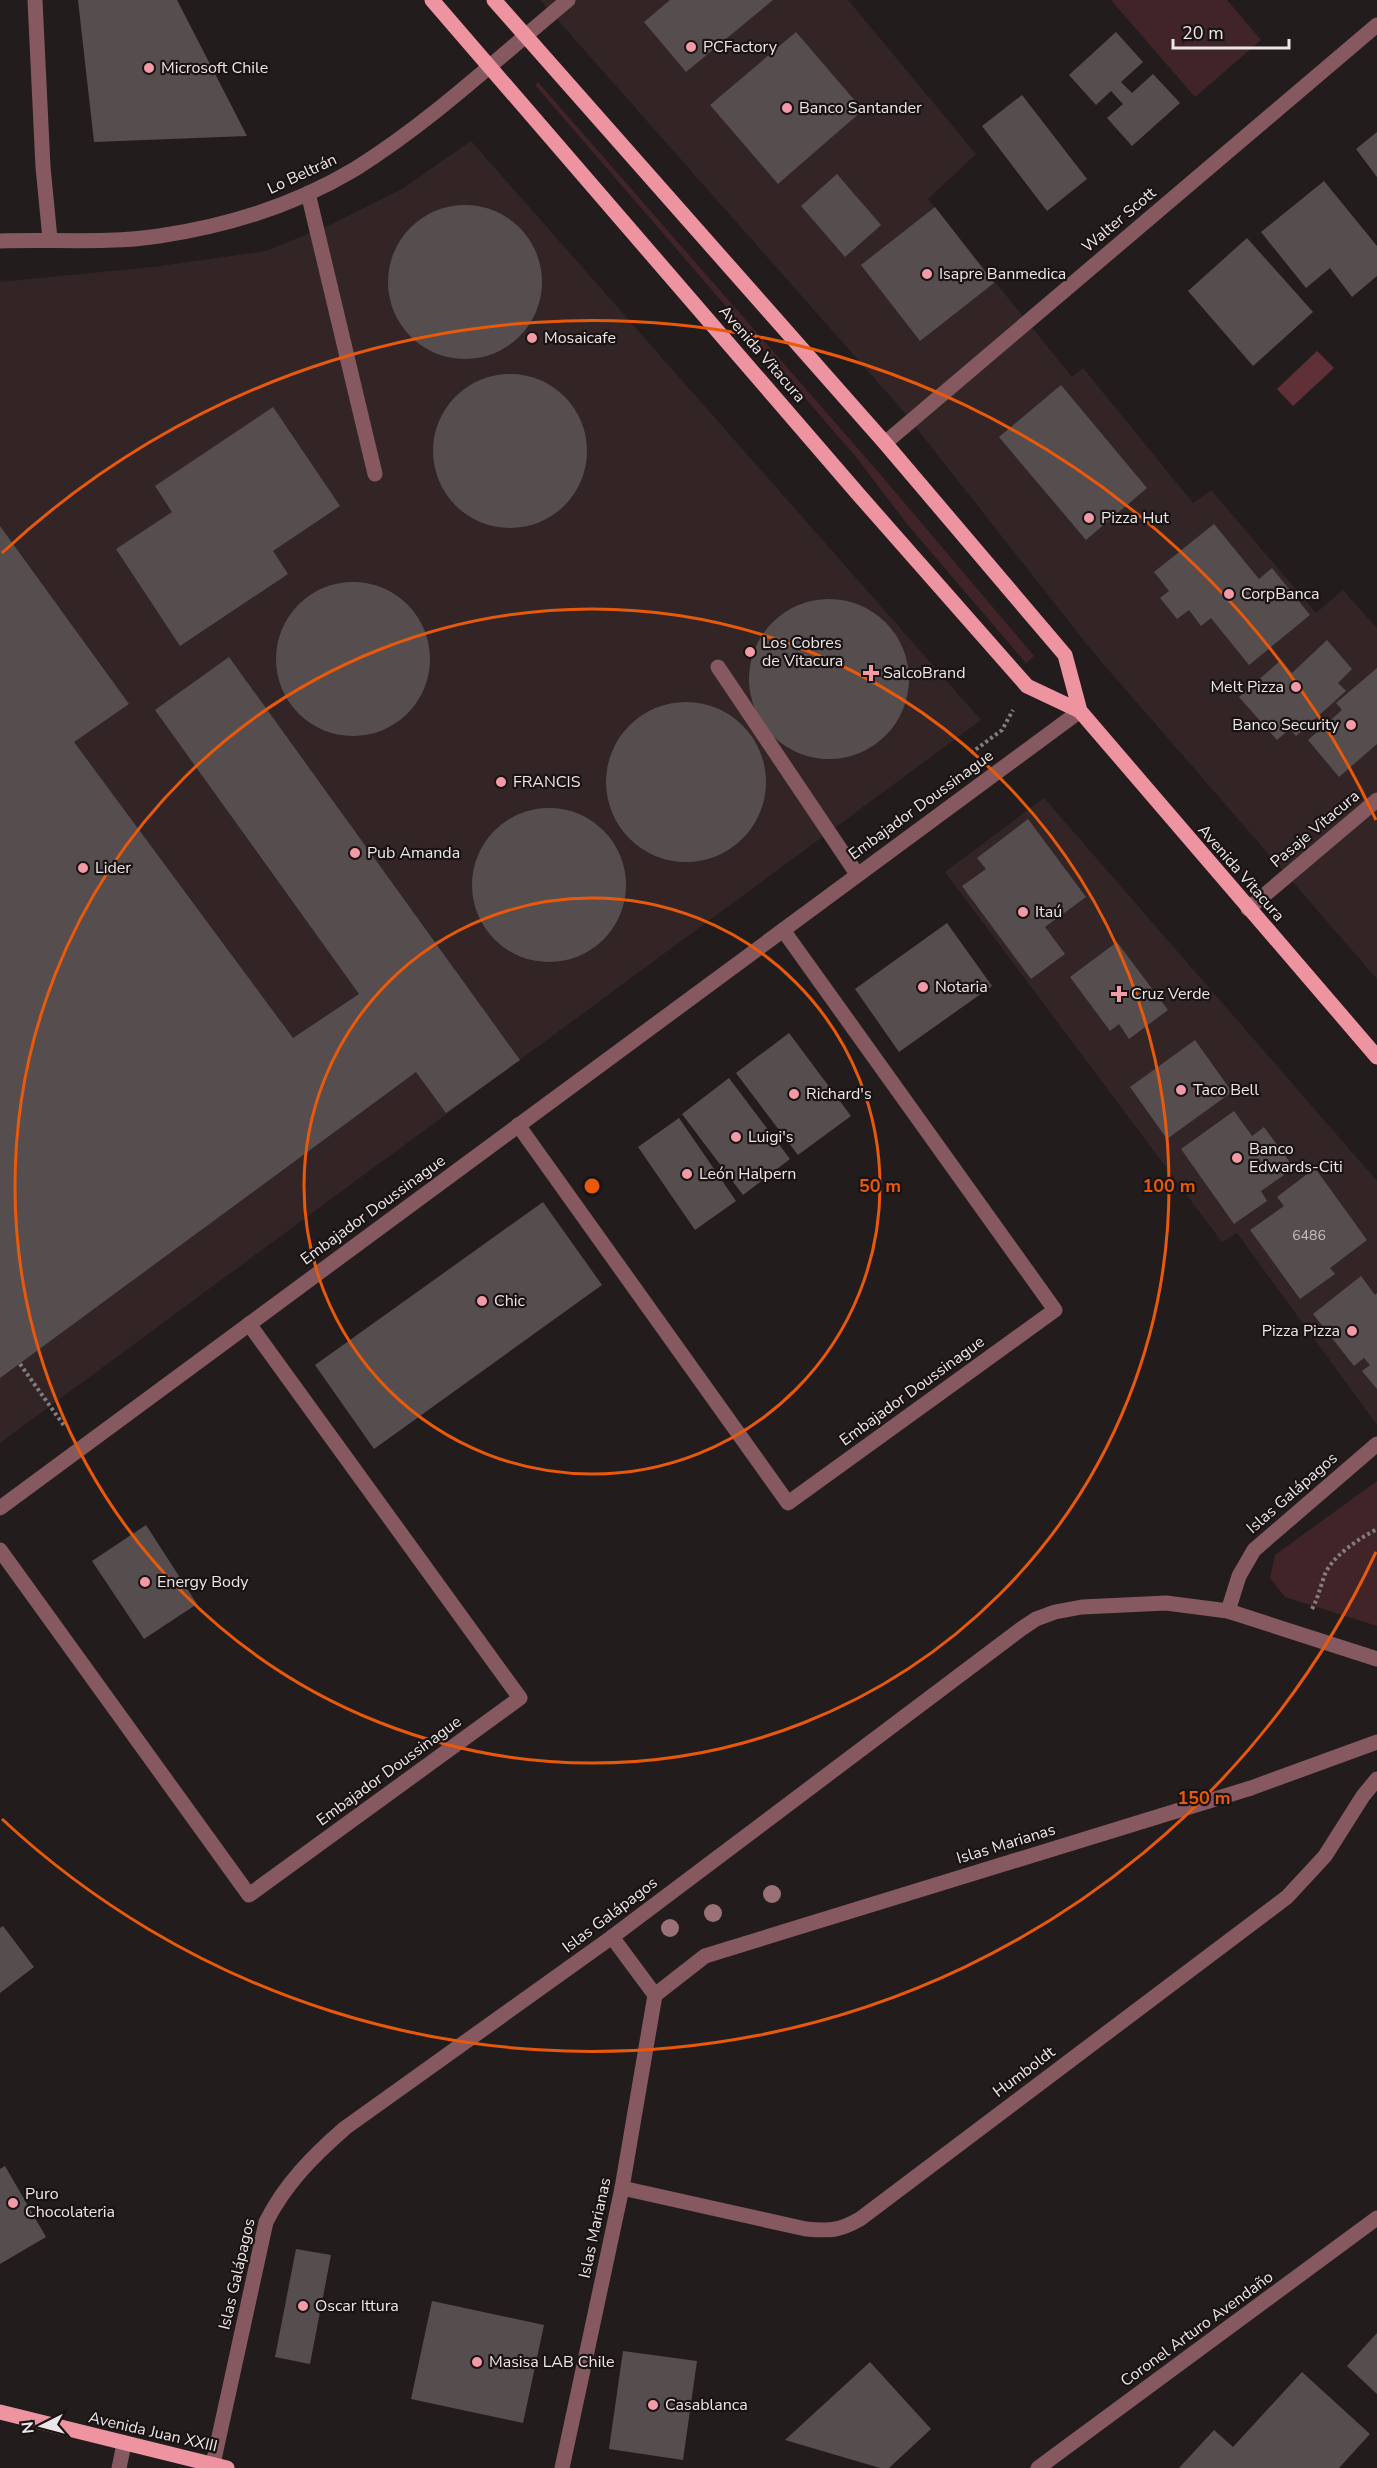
<svg xmlns="http://www.w3.org/2000/svg" width="1377" height="2468" font-family="'Nunito Sans',sans-serif">
<style>
.built{fill:#332526}
.green{fill:#402428}
.water{fill:#603038}
.building{fill:#564d4e}
.lines{fill:none;stroke-linecap:round;stroke-linejoin:round}
.path{stroke:#837d7e;stroke-width:4;stroke-dasharray:3 3;stroke-linecap:butt}
.minor{stroke:#85595f;stroke-width:15}
.major{stroke:#ee94a1;stroke-width:15}
.tree{fill:#997176}
.ring{fill:none;stroke:#e8590c;stroke-width:3}
.poi-dot{fill:#f39aa7;stroke:#1a1313;stroke-width:2}
.labels{text-anchor:middle;dominant-baseline:central;stroke-width:4.5;stroke-linejoin:round;paint-order:stroke}
.number-label{font-size:14px;fill:#c6c0c1}
.poi-label{font-size:16px;fill:#ece6e7;stroke:#1a1313;text-anchor:start}
.street-label{font-size:16px;fill:#ece6e7;stroke:#1a1313}
.centre{fill:#e8590c;stroke:#1a1313;stroke-width:3}
.ring-label{font-size:18px;text-anchor:middle;font-weight:bold;fill:#e8590c;stroke:#1a1313;stroke-width:4.5;stroke-linejoin:round;paint-order:stroke}
</style>
<rect width="100%" height="100%" fill="#231c1d"/>
<!-- built -->
<g class="built">
<polygon points="540,0 848,0 976,154 928,199 1072,377 1083,368 1193,503 1211,490 1316,613 1343,590 1377,628 1377,979 1093,652 899,406"/>
<polygon points="471,141 981,720 0,1443 0,282 153,267 266,251 330,225 402,189"/>
<polygon points="1044,798 1377,1181 1377,1425 1237,1233 1222,1242 945,872"/>
</g>
<!-- green -->
<g class="green">
<polygon points="1111,0 1227,0 1261,40 1195,97"/>
<polygon points="538,82 880,474 1034,656 1026,663 907,524 856,457 535,85"/>
<polygon points="1377,1481 1377,1626 1285,1597 1270,1578 1275,1555"/>
</g>
<!-- water -->
<polygon class="water" points="1317,351 1334,368 1293,406 1277,389"/>
<!-- building -->
<g class="building">
<polygon points="78,0 177,0 247,136 94,142"/>
<polygon points="670,0 773,0 686,72 644,22"/>
<polygon points="796,32 863,110 778,184 710,105"/>
<polygon points="1116,32 1143,62 1121,82 1132,93 1153,74 1180,103 1132,146 1107,118 1123,104 1111,91 1096,105 1069,75"/>
<polygon points="1022,95 1087,179 1047,211 982,126"/>
<polygon points="1377,132 1377,177 1356,149"/>
<polygon points="837,174 881,225 845,257 801,206"/>
<polygon points="1324,181 1377,246 1377,276 1352,297 1330,268 1306,288 1261,232"/>
<circle cx="465" cy="282" r="77"/>
<polygon points="935,207 994,283 920,341 861,265"/>
<polygon points="1247,238 1313,312 1253,366 1188,291"/>
<circle cx="510" cy="451" r="77"/>
<polygon points="1061,385 1147,488 1086,540 999,437"/>
<polygon points="273,407 340,506 273,551 288,574 180,646 116,549 172,512 155,486"/>
<polygon points="1214,524 1259,579 1272,568 1310,615 1249,665 1211,618 1201,626 1189,610 1177,619 1160,598 1169,591 1154,572"/>
<polygon points="0,526 129,704 74,742 293,1038 359,994 155,710 229,657 520,1060 446,1113 416,1072 0,1378"/>
<circle cx="353" cy="659" r="77"/>
<circle cx="829" cy="679" r="80"/>
<polygon points="1327,640 1352,669 1338,683 1346,691 1296,736 1290,729 1277,740 1239,697 1281,660 1292,673"/>
<polygon points="1377,668 1377,744 1339,777 1308,740 1342,710 1336,703"/>
<circle cx="686" cy="782" r="80"/>
<circle cx="549" cy="885" r="77"/>
<polygon points="1028,819 1086,897 1045,927 1065,954 1031,979 962,886 986,869 977,858"/>
<polygon points="947,923 992,986 899,1052 855,989"/>
<polygon points="1117,942 1168,1010 1129,1039 1119,1024 1110,1031 1070,977"/>
<polygon points="789,1033 851,1116 798,1155 736,1073"/>
<polygon points="1195,1040 1232,1092 1167,1139 1130,1087"/>
<polygon points="729,1078 790,1159 743,1195 682,1114"/>
<polygon points="1234,1111 1252,1136 1264,1127 1294,1168 1261,1191 1267,1201 1234,1224 1181,1149"/>
<polygon points="679,1118 736,1201 695,1230 638,1147"/>
<polygon points="1315,1168 1367,1240 1330,1268 1335,1274 1300,1299 1250,1230 1284,1206 1277,1197"/>
<polygon points="543,1202 602,1285 374,1449 315,1365"/>
<polygon points="1361,1276 1375,1295 1377,1293 1377,1389 1362,1371 1370,1365 1364,1358 1354,1366 1313,1314"/>
<polygon points="146,1525 197,1604 144,1639 92,1561"/>
<polygon points="3,1926 34,1967 0,1993 0,1928"/>
<polygon points="5,2166 46,2237 0,2264 0,2169"/>
<polygon points="296,2249 331,2255 310,2364 275,2357"/>
<polygon points="432,2301 544,2325 523,2423 411,2399"/>
<polygon points="1377,2333 1377,2394 1347,2366"/>
<polygon points="623,2351 697,2361 683,2460 609,2449"/>
<polygon points="870,2362 931,2429 889,2468 880,2468 785,2440"/>
<polygon points="1302,2372 1370,2434 1339,2468 1179,2468 1214,2430 1233,2447"/>
</g>
<g class="lines">
<!-- path -->
<g class="path">
<polyline points="971,753 1002,730 1013,710"/>
<polyline points="20,1364 65,1427"/>
<path d="M1312,1609C1318,1598 1320,1588 1324,1577C1330,1557 1360,1538 1377,1529"/>
</g>
<!-- minor -->
<g class="minor">
<polyline points="35,0 43,167 50,239"/>
<polyline points="308,193 375,474"/>
<path d="M0,241C53,239 107,244 159,236C227,226 295,205 355,169C432,121 499,57 568,0"/>
<polyline points="885,443 1377,25"/>
<polyline points="718,667 857,874"/>
<polyline points="1248,909 1377,800"/>
<polyline points="518,1125 788,1503 1055,1310 783,930"/>
<polyline points="0,1508 1080,711"/>
<polyline points="0,1550 249,1895 520,1698 249,1324"/>
<polyline points="1228,1611 1239,1576 1254,1550 1377,1444"/>
<polyline points="612,1937 655,1995 705,1956 1251,1788 1377,1742"/>
<path d="M622,2188L806,2229C830,2231 839,2231 860,2219L1287,1897L1325,1856L1363,1796L1377,1779"/>
<path d="M213,2464L266,2222C285,2184 313,2156 345,2128L612,1937L1021,1629L1036,1619L1055,1612L1082,1607L1166,1603L1228,1611L1377,1659"/>
<polyline points="119,2468 124,2444"/>
<polyline points="562,2468 622,2188 655,1995"/>
<polyline points="1038,2468 1377,2218"/>
</g>
<!-- major -->
<g class="major">
<polyline points="432,0 859,495 1027,686 1080,711"/>
<polyline points="494,0 885,443 1065,655 1080,711 1377,1057"/>
<polyline points="0,2412 227,2468"/>
</g>
</g>
<!-- trees -->
<g class="tree">
<circle cx="772" cy="1894" r="9"/>
<circle cx="713" cy="1913" r="9"/>
<circle cx="670" cy="1928" r="9"/>
</g>
<!-- distance rings -->
<g class="ring">
<circle cx="592" cy="1186" r="288"/>
<circle cx="592" cy="1186" r="577"/>
<path d="M1376 1552A865 865 0 0 1 2 1819M2 553A865 865 0 0 1 1376 820"/>
</g>
<!-- markers -->
<g class="poi-dot">
<circle cx="691" cy="47" r="6"/>
<circle cx="149" cy="68" r="6"/>
<circle cx="787" cy="108" r="6"/>
<circle cx="927" cy="274" r="6"/>
<circle cx="532" cy="338" r="6"/>
<circle cx="1089" cy="518" r="6"/>
<circle cx="1229" cy="594" r="6"/>
<circle cx="750" cy="652" r="6"/>
<path d="M868 664h6v6h6v6h-6v6h-6v-6h-6v-6h6z"/>
<circle cx="1296" cy="687" r="6"/>
<circle cx="1351" cy="725" r="6"/>
<circle cx="501" cy="782" r="6"/>
<circle cx="355" cy="853" r="6"/>
<circle cx="83" cy="868" r="6"/>
<circle cx="1023" cy="912" r="6"/>
<circle cx="923" cy="987" r="6"/>
<path d="M1116 985h6v6h6v6h-6v6h-6v-6h-6v-6h6z"/>
<circle cx="1181" cy="1090" r="6"/>
<circle cx="794" cy="1094" r="6"/>
<circle cx="736" cy="1137" r="6"/>
<circle cx="1237" cy="1158" r="6"/>
<circle cx="687" cy="1174" r="6"/>
<circle cx="482" cy="1301" r="6"/>
<circle cx="1352" cy="1331" r="6"/>
<circle cx="145" cy="1582" r="6"/>
<circle cx="13" cy="2203" r="6"/>
<circle cx="303" cy="2306" r="6"/>
<circle cx="477" cy="2362" r="6"/>
<circle cx="653" cy="2405" r="6"/>
</g>
<g class="labels">
<!-- number labels -->
<g class="number-label">
<text x="1309" y="1235">6486</text>
</g>
<!-- poi labels -->
<g class="poi-label">
<text x="703" y="47">PCFactory</text>
<text x="161" y="68">Microsoft Chile</text>
<text x="799" y="108">Banco Santander</text>
<text x="939" y="274">Isapre Banmedica</text>
<text x="544" y="338">Mosaicafe</text>
<text x="1101" y="518">Pizza Hut</text>
<text x="1241" y="594">CorpBanca</text>
<text x="762" y="643">Los Cobres<tspan x="762" dy="18">de Vitacura</tspan></text>
<text x="883" y="673">SalcoBrand</text>
<text x="1284" y="687" text-anchor="end">Melt Pizza</text>
<text x="1339" y="725" text-anchor="end">Banco Security</text>
<text x="513" y="782">FRANCIS</text>
<text x="367" y="853">Pub Amanda</text>
<text x="95" y="868">Lider</text>
<text x="1035" y="912">Itaú</text>
<text x="935" y="987">Notaria</text>
<text x="1131" y="994">Cruz Verde</text>
<text x="1193" y="1090">Taco Bell</text>
<text x="806" y="1094">Richard's</text>
<text x="748" y="1137">Luigi's</text>
<text x="1249" y="1149">Banco<tspan x="1249" dy="18">Edwards-Citi</tspan></text>
<text x="699" y="1174">León Halpern</text>
<text x="494" y="1301">Chic</text>
<text x="1340" y="1331" text-anchor="end">Pizza Pizza</text>
<text x="157" y="1582">Energy Body</text>
<text x="25" y="2194">Puro<tspan x="25" dy="18">Chocolateria</tspan></text>
<text x="315" y="2306">Oscar Ittura</text>
<text x="489" y="2362">Masisa LAB Chile</text>
<text x="665" y="2405">Casablanca</text>
</g>
<!-- street labels -->
<g class="street-label">
<text transform="translate(302 174) rotate(-25)">Lo Beltrán</text>
<text transform="translate(1119 220) rotate(-40)">Walter Scott</text>
<text transform="translate(762 354) rotate(49)">Avenida Vitacura</text>
<text transform="translate(921 805) rotate(-36)">Embajador Doussinague</text>
<text transform="translate(1315 829) rotate(-40)">Pasaje Vitacura</text>
<text transform="translate(1241 873) rotate(49)">Avenida Vitacura</text>
<text transform="translate(373 1210) rotate(-36)">Embajador Doussinague</text>
<text transform="translate(912 1391) rotate(-36)">Embajador Doussinague</text>
<text transform="translate(1292 1493) rotate(-41)">Islas Galápagos</text>
<text transform="translate(389 1771) rotate(-36)">Embajador Doussinague</text>
<text transform="translate(1006 1844) rotate(-17)">Islas Marianas</text>
<text transform="translate(610 1915) rotate(-37)">Islas Galápagos</text>
<text transform="translate(1024 2072) rotate(-37)">Humboldt</text>
<text transform="translate(595 2228) rotate(-78)">Islas Marianas</text>
<text transform="translate(237 2274) rotate(-77)">Islas Galápagos</text>
<text transform="translate(1197 2329) rotate(-36)">Coronel Arturo Avendaño</text>
<text transform="translate(153 2432) rotate(13)">Avenida Juan XXIII</text>
</g>
</g>
<circle cx="592" cy="1186" r="9" class="centre"/>
<g class="ring-label">
<text x="880" y="1192">50 m</text>
<text x="1169" y="1192">100 m</text>
<text x="1204" y="1804">150 m</text>
</g>
<!-- north arrow -->
<g transform="translate(42 2426) rotate(264)" stroke="#1a1313" stroke-width="4.5" paint-order="stroke">
<path d="M0-4.5L10 22L0 15L-10 22Z" fill="#ece6e7"/>
<text y="-9" font-size="16" font-weight="bold" text-anchor="middle" fill="#ece6e7">N</text>
</g>
<!-- scale -->
<path d="M1173 39v9h116v-9" fill="none" stroke="#ece6e7" stroke-width="3"/>
<text x="1182" y="39" font-size="18" fill="#ece6e7" stroke="#1a1313" stroke-width="4.5" paint-order="stroke">20 m</text>
</svg>
